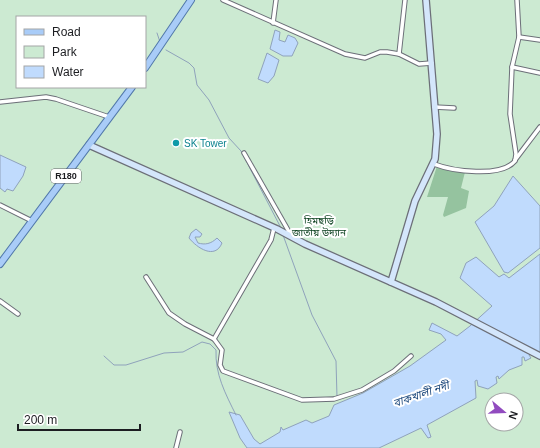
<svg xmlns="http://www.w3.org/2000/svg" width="540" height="448" font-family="Helvetica,'Noto Sans Bengali',sans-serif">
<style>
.green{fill:#ccead2;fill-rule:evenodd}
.forest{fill:#95c39f}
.water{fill:#c0dbfd;stroke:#8fa2bb}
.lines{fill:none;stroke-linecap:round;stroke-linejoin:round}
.stream{stroke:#8fa2bb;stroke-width:1}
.street-casing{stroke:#6c6f78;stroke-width:5.5}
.secondary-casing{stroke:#6c6f78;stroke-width:8}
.primary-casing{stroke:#5279aa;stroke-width:8}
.street{stroke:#fff;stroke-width:3.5}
.secondary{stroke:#d4e6fb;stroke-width:5.5}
.primary{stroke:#a9ccf8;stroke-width:6}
.culture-dot{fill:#0f9aa8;stroke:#fff;stroke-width:1.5}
.labels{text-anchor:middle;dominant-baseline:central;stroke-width:4;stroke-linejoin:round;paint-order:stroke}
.shield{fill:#fff;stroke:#606164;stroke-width:1}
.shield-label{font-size:9px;font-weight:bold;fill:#1c1d21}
.culture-label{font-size:10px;fill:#0d838f;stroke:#fff;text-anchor:start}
.park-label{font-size:10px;fill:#0d4220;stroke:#fff}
.water-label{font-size:11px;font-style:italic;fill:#1b477b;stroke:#fff}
</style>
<rect width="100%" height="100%" fill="#eff3fd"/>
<!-- green -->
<path class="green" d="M0,0H540V448H0ZM17,17H145V87H17ZM492,400H516V424H492Z"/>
<!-- forest -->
<polygon class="forest" points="437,166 465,172 461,188 469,191 466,208 444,217 443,215 448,197 427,197"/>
<!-- water -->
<g class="water">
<polygon points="275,30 280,32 279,40 285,42 288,35 295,38 298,43 292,56 283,56 270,49"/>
<polygon points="267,53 279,60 274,76 268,83 258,79"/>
<polygon points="0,155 26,167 23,176 13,191 7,189 5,192 0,188"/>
<polygon points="513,176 540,206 540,248 508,273 504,272 475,222 494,206"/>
<path d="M196,229L202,234L200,237H195L198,243C205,245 211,244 217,238L222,243C215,260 197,248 189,238L191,233Z"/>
<polygon points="540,254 540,357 535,351 529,355 531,358 525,361 524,357 522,357 522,365 509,370 499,379 498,376 496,377 497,383 488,389 478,386 477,380 475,381 476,398 427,425 431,437 428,438 421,428 379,448 247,448 240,438 229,412 240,415 254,439 260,444 280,432 281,427 283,430 306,420 312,423 329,416 334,405 363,393 410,366 446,340 441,334 429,330 432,323 457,336 470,326 492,306 460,278 466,263 476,257 499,277 504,274 509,278"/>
</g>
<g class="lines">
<!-- stream -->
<g class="stream">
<polyline points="157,33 160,42"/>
<polyline points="166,50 189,63 194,68 197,85 209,100 229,138 241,151 281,228"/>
<polyline points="283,235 312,315 336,361 337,397"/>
<path d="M104,356L114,365H126L164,353L183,352L202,342L210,344L216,350C215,374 225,393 236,415"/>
</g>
<defs>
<g id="street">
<polyline points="223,0 345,54 365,58 380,52 387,52 399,54 419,64 432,63"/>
<polyline points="273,23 276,0"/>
<polyline points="519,37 540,40"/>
<polyline points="399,54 405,0"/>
<polyline points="512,67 540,73"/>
<polyline points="0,102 46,97 56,99 109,117"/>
<polyline points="434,107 454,108"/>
<polyline points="244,153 292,237"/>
<polyline points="515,160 540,127"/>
<path d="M434,164C452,171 501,178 515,161L516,154L510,114L512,67L519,37L517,0"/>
<polyline points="0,205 32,221"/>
<polyline points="146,277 169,313 185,324 214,339 222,350 220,365 223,371 302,400 334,399 362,390 394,371 411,356"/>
<polyline points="0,301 18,314"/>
<polyline points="214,339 271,240 274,228"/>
<polyline points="176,448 180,432"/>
</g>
<g id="secondary">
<polyline points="89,145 277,229 305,244 436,302 540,356"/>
<polyline points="391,282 415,201 435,159 437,134 426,0"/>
</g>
<g id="primary">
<polyline points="145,68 191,0"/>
<polyline points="0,264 132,87"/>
</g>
</defs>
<!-- street casing -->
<use href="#street" class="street-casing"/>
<!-- secondary casing -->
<use href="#secondary" class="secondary-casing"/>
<!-- primary casing -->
<use href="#primary" class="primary-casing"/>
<!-- street -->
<use href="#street" class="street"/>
<!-- secondary -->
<use href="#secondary" class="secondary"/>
<!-- primary -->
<use href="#primary" class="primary"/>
</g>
<!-- markers -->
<circle class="culture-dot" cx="176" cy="143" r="4"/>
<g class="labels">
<!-- shield labels -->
<rect class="shield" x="51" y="169" width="30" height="14" rx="3"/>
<g class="shield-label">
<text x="66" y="176">R180</text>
</g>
<!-- culture labels -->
<g class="culture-label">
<text x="184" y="143">SK Tower</text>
</g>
<!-- park labels -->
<g class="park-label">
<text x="319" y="220">হিমছড়ি<tspan x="319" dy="12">জাতীয় উদ্যান</tspan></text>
</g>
<!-- water labels -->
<g class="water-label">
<text transform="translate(421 394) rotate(-19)">বাকখালী নদী</text>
</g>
</g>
<!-- legend -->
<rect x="16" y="16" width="130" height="72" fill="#ffffff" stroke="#a4a5a6"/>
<rect x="24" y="29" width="20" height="6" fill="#a9ccf8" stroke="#a4a5a6"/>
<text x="52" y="36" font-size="12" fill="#1c1d21">Road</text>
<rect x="24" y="46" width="20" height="12" fill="#ccead2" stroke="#a4a5a6"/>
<text x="52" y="56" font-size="12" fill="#1c1d21">Park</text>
<rect x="24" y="66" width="20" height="12" fill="#c0dbfd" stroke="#a4a5a6"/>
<text x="52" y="76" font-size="12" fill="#1c1d21">Water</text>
<!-- north arrow -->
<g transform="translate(504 412) rotate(109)"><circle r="19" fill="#ffffff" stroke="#a4a5a6"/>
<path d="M0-3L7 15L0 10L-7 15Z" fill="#914bbf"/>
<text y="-6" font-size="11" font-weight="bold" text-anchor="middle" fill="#1c1d21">N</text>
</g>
<!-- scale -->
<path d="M18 424v6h122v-6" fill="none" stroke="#1c1d21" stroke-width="2"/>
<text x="24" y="424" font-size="12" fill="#1c1d21" stroke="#ffffff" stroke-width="3" paint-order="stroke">200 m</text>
</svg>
